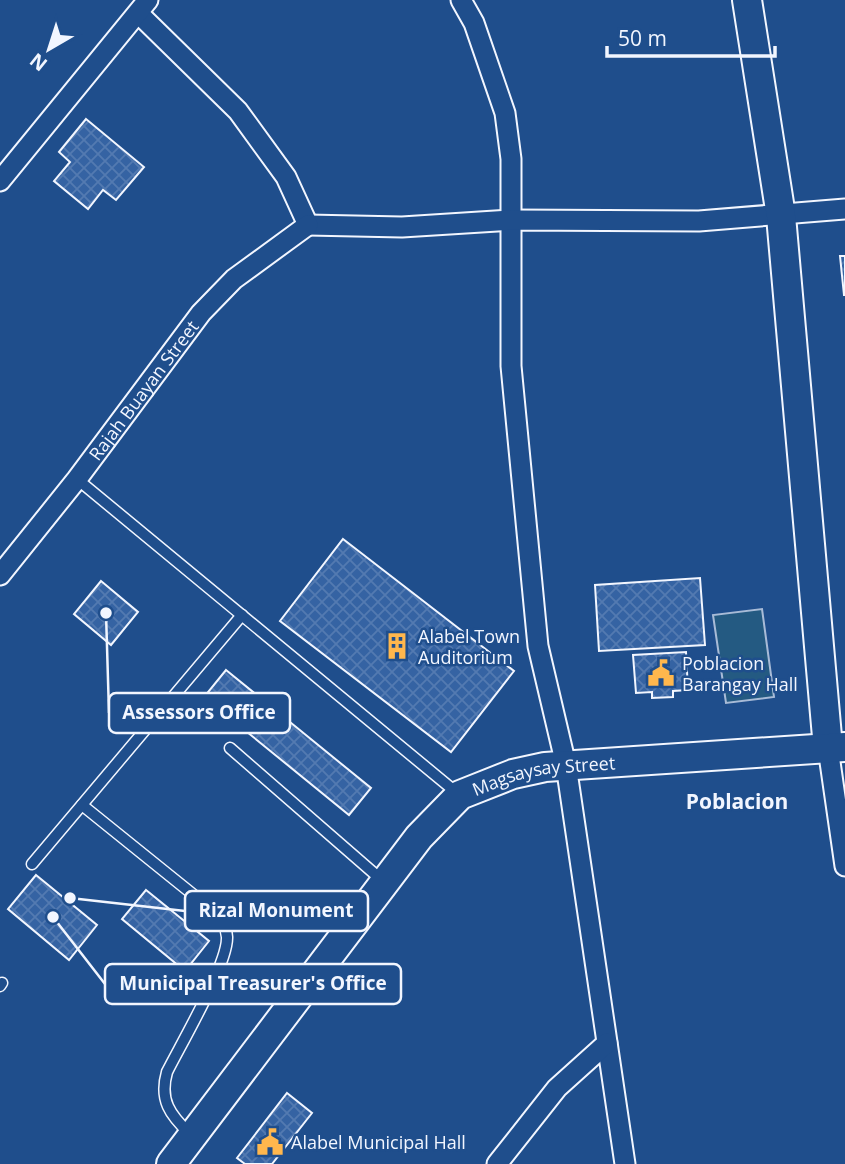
<svg xmlns="http://www.w3.org/2000/svg" width="845" height="1164" font-family="'Open Sans',sans-serif">
<style>
.green{fill:#245a82;stroke:#a8bbd7;stroke-width:2}
.building{fill:url(#building-cross-hatch);stroke:#f2f6ff;stroke-width:2}
.lines{fill:none;stroke-linecap:round;stroke-linejoin:round}
.lane-casing{stroke:#f2f6ff;stroke-width:13}
.street-casing{stroke:#f2f6ff;stroke-width:23}
.secondary-casing{stroke:#f2f6ff;stroke-width:32}
.lane{stroke:#1f4e8c;stroke-width:10}
.street{stroke:#1f4e8c;stroke-width:19}
.secondary{stroke:#1f4e8c;stroke-width:28}
.labels{text-anchor:middle;dominant-baseline:central;stroke-width:5;stroke-linejoin:round;paint-order:stroke}
.street-label{font-size:18px;fill:#f2f6ff;stroke:#1f4e8c}
.poi-label{font-size:18px;fill:#f2f6ff;stroke:#1f4e8c;text-anchor:start}
.quarter-label{font-size:21px;font-weight:bold;fill:#f2f6ff;stroke:#1f4e8c}
.leader{fill:none;stroke:#f2f6ff;stroke-width:2.5}
.callout-dot{fill:#f2f6ff;stroke:#1f4e8c;stroke-width:2.5}
.callout{fill:#1f4e8c;stroke:#f2f6ff;stroke-width:2.5}
.callout-label{font-size:19px;text-anchor:middle;font-weight:bold;fill:#f2f6ff}
</style>
<defs>
<pattern id="building-cross-hatch" width="8" height="8" patternUnits="userSpaceOnUse" patternTransform="scale(1.75)"><rect width="8" height="8" fill="#3563a3"/><path d="M0 0l8 8M0 8l8-8" fill="none" stroke="#537ab1"/></pattern>
</defs>
<rect width="100%" height="100%" fill="#1f4e8c"/>
<!-- green -->
<polygon class="green" points="762,609 774,697 726,703 713,615"/>
<!-- building -->
<g class="building">
<polygon points="86,119 144,167 116,200 103,190 88,209 54,181 70,162 59,152"/>
<polygon points="840,256 845,256 845,295 844,295"/>
<polygon points="343,539 514,671 451,752 280,621"/>
<polygon points="700,578 705,645 599,651 595,585"/>
<polygon points="101,581 138,612 111,645 74,614"/>
<polygon points="686,652 688,690 673,691 673,697 652,698 652,692 636,693 633,655"/>
<polygon points="226,670 371,788 349,815 204,697"/>
<polygon points="36,875 97,925 69,960 8,909"/>
<polygon points="146,890 209,941 185,971 122,919"/>
<polygon points="287,1093 312,1113 272,1164 245,1164 237,1158"/>
</g>
<g class="lines">
<defs>
<g id="lane">
<polyline points="77,479 457,793"/>
<polyline points="230,748 384,882"/>
<path d="M82,805L211,909C219,918 226,924 227,937C228,964 181,1044 167,1072C159,1100 170,1115 190,1134"/>
<polyline points="32,864 242,615"/>
<polyline points="0,986 2,983"/>
</g>
<g id="street">
<polyline points="461,0 474,23 505,113 511,159 511,366 538,646 566,765 625,1164"/>
<polyline points="138,13 238,111 286,177 308,225"/>
<polyline points="0,181 148,0"/>
<polyline points="308,225 402,227 512,220 699,221 845,209"/>
<path id="s1" d="M0,575L77,479L201,313L234,279L308,225"/>
<polyline points="828,748 845,866"/>
<polyline points="497,1164 557,1088 607,1043"/>
</g>
<g id="secondary">
<polyline points="747,0 781,216 828,748"/>
<path id="s2" d="M171,1164L419,837L460,795L513,774L545,767L845,747"/>
</g>
</defs>
<!-- lane casing -->
<use href="#lane" class="lane-casing"/>
<!-- street casing -->
<use href="#street" class="street-casing"/>
<!-- secondary casing -->
<use href="#secondary" class="secondary-casing"/>
<!-- lane -->
<use href="#lane" class="lane"/>
<!-- street -->
<use href="#street" class="street"/>
<!-- secondary -->
<use href="#secondary" class="secondary"/>
</g>
<!-- icons -->
<defs>
<symbol id="building-bare" viewBox="-9 -9 18 18"><path d="M-4-6H4V6H1V3H-1V6H-4ZM-2.5-4.3h1.7v1.8h-1.7ZM.8-4.3h1.7v1.8H.8ZM-2.5-1h1.7V.8h-1.7ZM.8-1h1.7V.8H.8Z" fill="#ffb74d" stroke="#1f4e8c" stroke-width="2.5" paint-order="stroke"/></symbol>
<symbol id="civic-bare" viewBox="-9 -9 18 18"><path d="M-.6-6.5H3V-4.5H.6V-3L4-1V1h2V6H-6V1h2V-1L-.6-3ZM-1.2 2.5V6h2.4V2.5Z" fill="#ffb74d" stroke="#1f4e8c" stroke-width="2.5" paint-order="stroke"/></symbol>
</defs>
<g fill-rule="evenodd">
<use href="#building-bare" x="378" y="627" width="38" height="38"/>
<use href="#civic-bare" x="642" y="654" width="38" height="38"/>
<use href="#civic-bare" x="251" y="1123" width="38" height="38"/>
</g>
<g class="labels">
<!-- street labels -->
<g class="street-label">
<text stroke="none"><textPath href="#s1" startOffset="234">Rajah Buayan Street</textPath></text>
<text stroke="none"><textPath href="#s2" startOffset="556">Magsaysay Street</textPath></text>
</g>
<!-- poi labels -->
<g class="poi-label">
<text x="418" y="636">Alabel Town<tspan x="418" dy="21">Auditorium</tspan></text>
<text x="682" y="663">Poblacion<tspan x="682" dy="21">Barangay Hall</tspan></text>
<text x="291" y="1142">Alabel Municipal Hall</text>
</g>
<!-- quarter labels -->
<g class="quarter-label">
<text x="737" y="801">Poblacion</text>
</g>
</g>
<!-- callouts -->
<path class="leader" d="M106 613L109 713M70 898L185 911M53 917L105 984"/>
<g class="callout-dot">
<circle cx="106" cy="613" r="7"/>
<circle cx="70" cy="898" r="7"/>
<circle cx="53" cy="917" r="7"/>
</g>
<g class="callout">
<rect x="109" y="693" width="181" height="40" rx="7"/>
<rect x="185" y="891" width="183" height="40" rx="7"/>
<rect x="105" y="964" width="296" height="40" rx="7"/>
</g>
<g class="callout-label">
<text x="199" y="719">Assessors Office</text>
<text x="276" y="917">Rizal Monument</text>
<text x="253" y="990">Municipal Treasurer's Office</text>
</g>
<!-- north arrow -->
<g transform="translate(49 49) rotate(219)" stroke="#1f4e8c" stroke-width="5" paint-order="stroke">
<path d="M0-5L12 26L0 18L-12 26Z" fill="#f2f6ff"/>
<text y="-10" font-size="19" font-weight="bold" text-anchor="middle" fill="#f2f6ff">N</text>
</g>
<!-- scale -->
<path d="M607 46v10h168v-10" fill="none" stroke="#f2f6ff" stroke-width="3.5"/>
<text x="618" y="46" font-size="21" fill="#f2f6ff" stroke="#1f4e8c" stroke-width="5" paint-order="stroke">50 m</text>
</svg>
